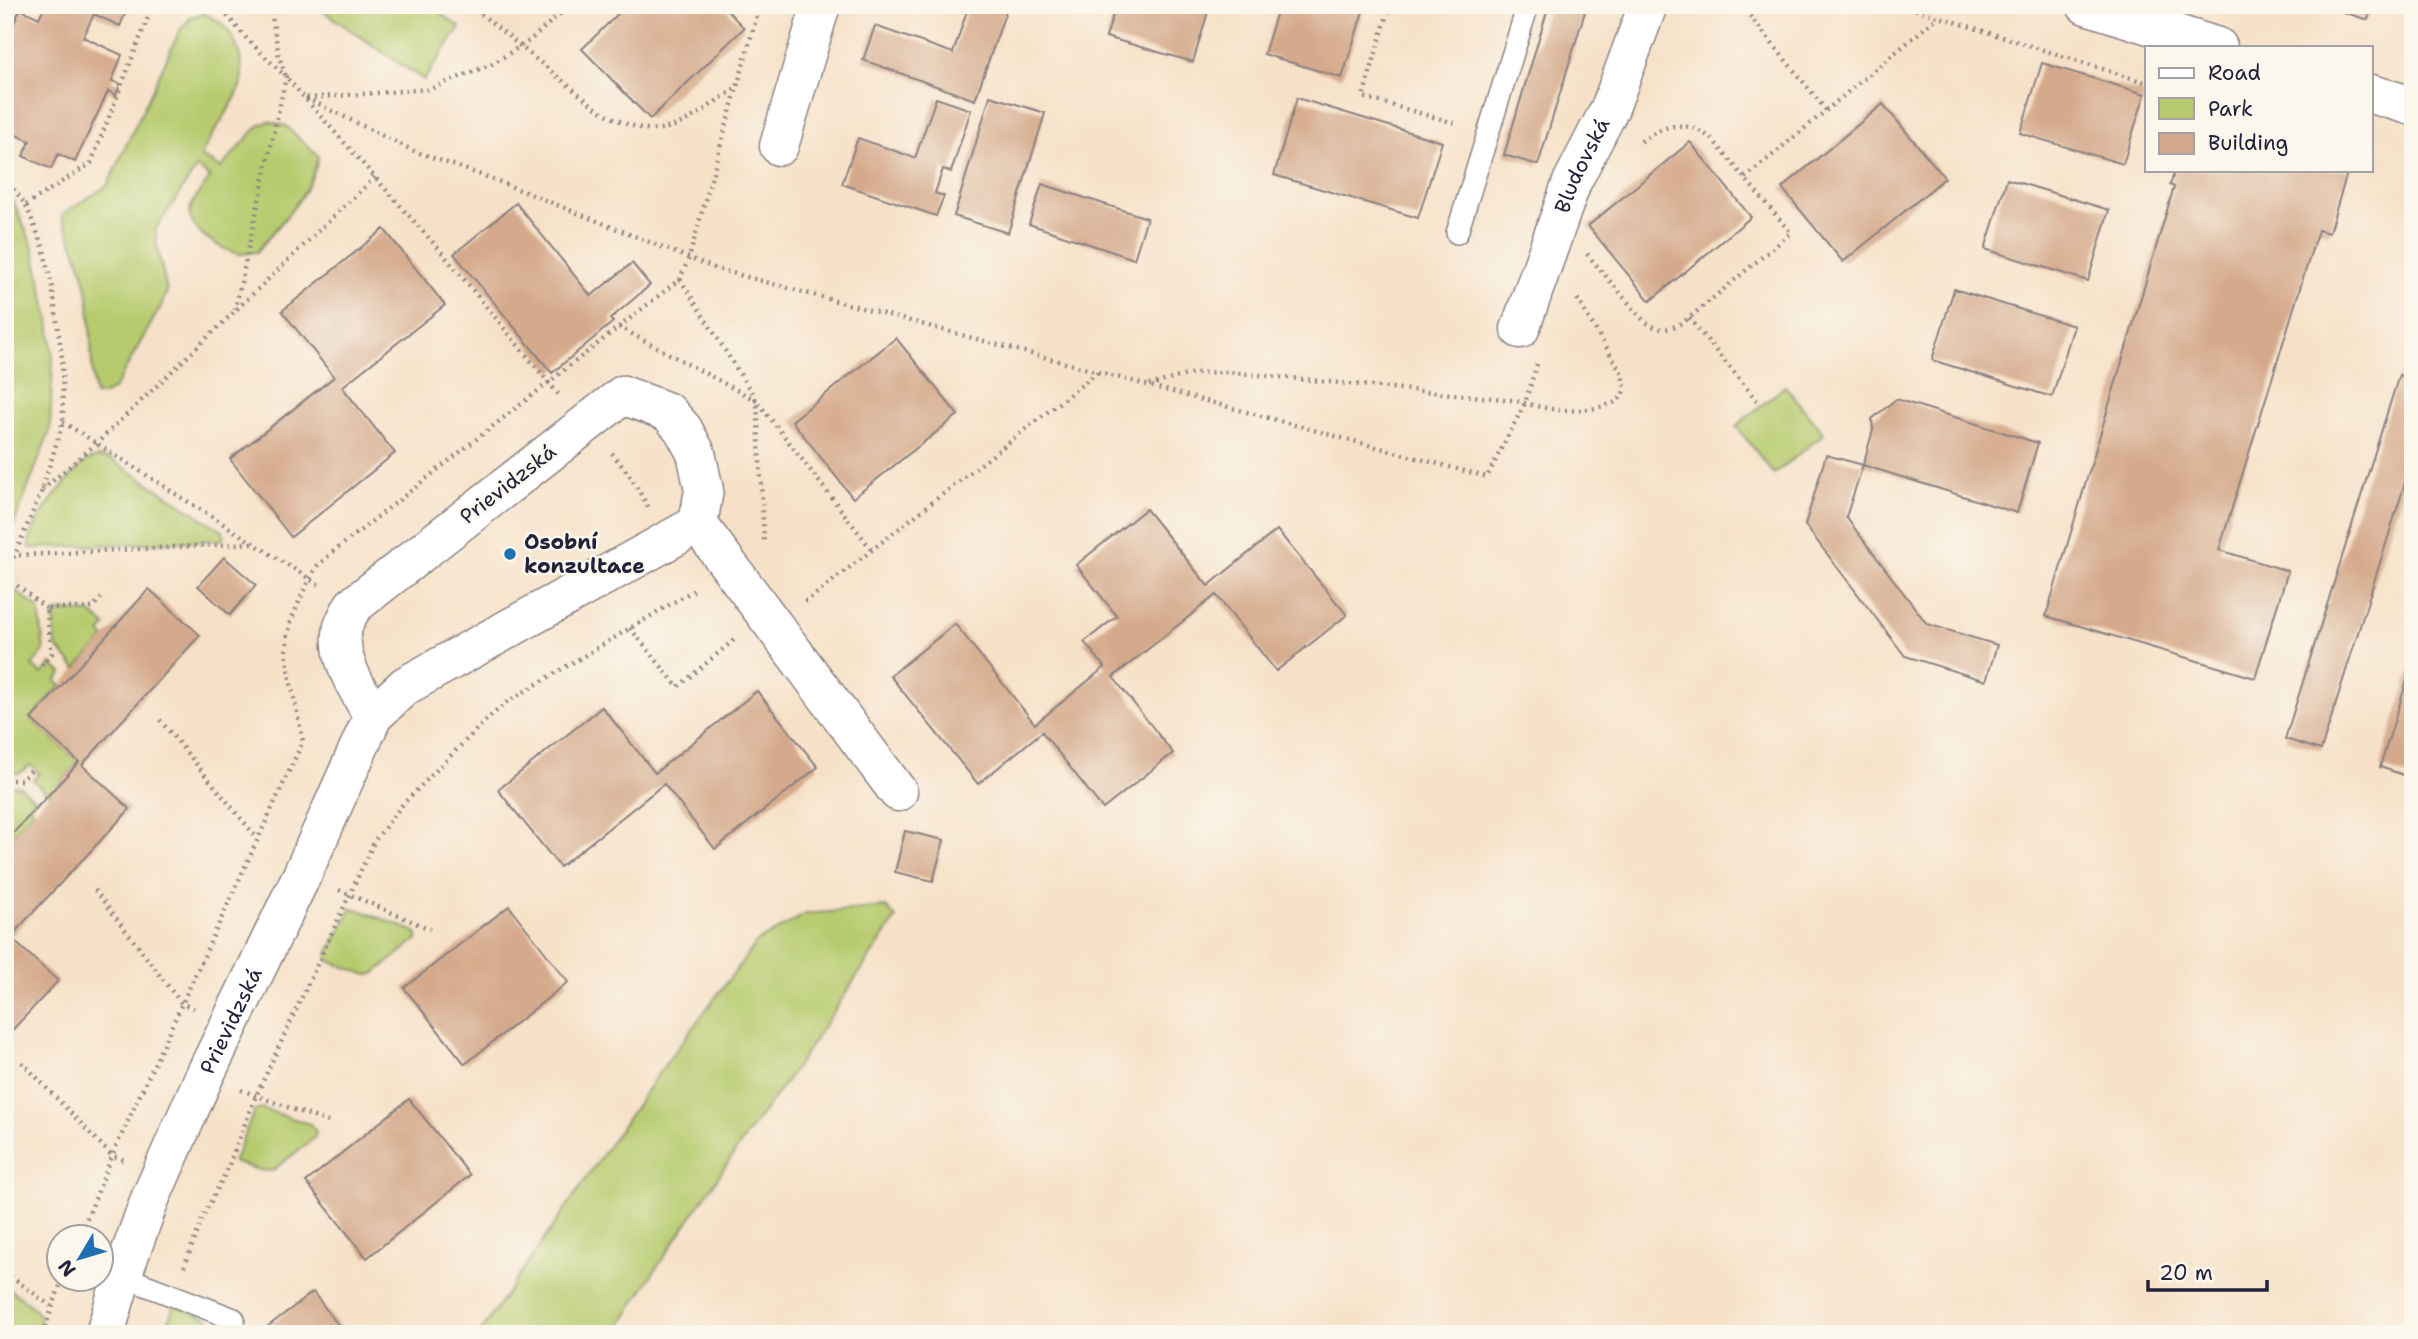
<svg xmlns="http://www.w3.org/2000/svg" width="2418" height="1339" font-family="'Shantell Sans',sans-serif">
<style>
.green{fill:#b7cb6e;stroke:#6c7654;stroke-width:2}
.building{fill:#d5aa8c}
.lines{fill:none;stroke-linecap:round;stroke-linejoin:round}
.service-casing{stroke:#8c8282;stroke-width:24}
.minor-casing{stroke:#8c8282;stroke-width:41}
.path{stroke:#8c8282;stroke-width:4.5;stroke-dasharray:2 5;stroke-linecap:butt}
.service{stroke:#fff;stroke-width:21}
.minor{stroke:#fff;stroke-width:38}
.poi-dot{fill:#1f6fb2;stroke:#fbf7ec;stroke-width:2.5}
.labels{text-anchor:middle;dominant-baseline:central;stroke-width:5;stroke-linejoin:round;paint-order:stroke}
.street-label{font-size:21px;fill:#22223b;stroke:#fbf7ec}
.poi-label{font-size:21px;font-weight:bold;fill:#22223b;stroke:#fbf7ec;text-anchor:start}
</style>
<rect width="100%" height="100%" fill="#fbf7ec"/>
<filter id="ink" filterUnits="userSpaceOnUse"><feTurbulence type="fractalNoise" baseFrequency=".0143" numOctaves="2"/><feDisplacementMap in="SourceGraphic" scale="14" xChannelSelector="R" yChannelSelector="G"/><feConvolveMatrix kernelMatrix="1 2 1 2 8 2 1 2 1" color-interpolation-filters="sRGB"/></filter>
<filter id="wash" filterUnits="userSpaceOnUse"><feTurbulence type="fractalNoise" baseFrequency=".00686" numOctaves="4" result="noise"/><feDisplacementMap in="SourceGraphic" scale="28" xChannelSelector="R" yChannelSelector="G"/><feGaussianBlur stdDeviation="1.57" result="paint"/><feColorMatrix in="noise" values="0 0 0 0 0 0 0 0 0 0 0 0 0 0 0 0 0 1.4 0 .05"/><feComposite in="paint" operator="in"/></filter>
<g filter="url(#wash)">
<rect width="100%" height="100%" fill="#f6e1c8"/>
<!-- green -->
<g class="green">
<polygon points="314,5 427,5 460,27 424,80"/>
<path d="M203,13C209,16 217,20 222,24C238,39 247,69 239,90C229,113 211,133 201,156L221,168L258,126L269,121L286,126L318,156C313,193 279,223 257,252C252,252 245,254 240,254C224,252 186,229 190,210C192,199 204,187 210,178L197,167L156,229V242L167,291L161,306L114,389L103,395H95C88,354 95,310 82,269C77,251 69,234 62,217L63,214L108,185L179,32L191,17Z"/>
<polygon points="5,196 14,203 33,247 49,319 53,358 50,430 5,547"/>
<polygon points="1785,386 1824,434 1774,474 1736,426"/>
<path d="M103,457L112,460L223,531L224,537L221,540L30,548C24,530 71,472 87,461C92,458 98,457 103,457Z"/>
<polygon points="12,592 17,592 39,609 44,650 32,666 42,674 51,664 62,673 56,681 61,685 31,719 79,762 49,795 33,780 39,773 30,765 20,773 5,773 5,603 9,594"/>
<polygon points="64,611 91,613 106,626 100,633 105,638 76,669 56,646 54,617 57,613"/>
<polygon points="5,785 20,786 35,799 29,806 34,811 5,842"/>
<polygon points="886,907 896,918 797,1066 746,1136 655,1270 615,1334 479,1334 658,1074 757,942 806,914"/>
<polygon points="351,909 357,909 413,931 417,934 417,939 374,974 367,975 331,962 328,959 328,954"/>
<polygon points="260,1108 310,1124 316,1132 314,1138 272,1171 259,1170 233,1162 254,1112"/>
<path d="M5,1286C22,1300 47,1309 40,1334H5Z"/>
<polygon points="177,1306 210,1319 209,1324 199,1334 164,1334 173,1308"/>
</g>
<g id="blocks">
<!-- building -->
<g class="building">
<polygon points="45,5 129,5 120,26 94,14 83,37 122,55 112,81 120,84 116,95 108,91 75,162 58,154 51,169 23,156 30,141 5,130 5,44 20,9 39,18"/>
<polygon points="627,5 722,5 744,28 650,119 582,49"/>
<polygon points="969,5 1008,5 975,100 863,60 875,26 953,53"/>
<polygon points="1116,5 1210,5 1193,62 1106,37"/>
<polygon points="1279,5 1365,5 1342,78 1264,54"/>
<polygon points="1549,5 1587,5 1538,165 1504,155"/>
<polygon points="2342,5 2372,5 2368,20 2340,11"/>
<polygon points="2042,63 2145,94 2123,164 2020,133"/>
<polygon points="990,96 1045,113 1008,233 954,216"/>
<polygon points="936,98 971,110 951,172 943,169 935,193 944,196 936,216 842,184 858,138 915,158"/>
<polygon points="1297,98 1442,142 1418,218 1274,175"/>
<polygon points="1883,104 1945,178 1843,262 1782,188"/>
<polygon points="1690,142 1751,217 1650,301 1588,226"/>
<polygon points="2175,170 2348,170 2329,233 2318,230 2219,550 2288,571 2255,678 2046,616 2174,187 2170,185"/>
<polygon points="2007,179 2109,210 2088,281 1985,249"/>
<polygon points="1042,184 1147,218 1134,259 1029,224"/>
<polygon points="516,203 591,296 632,263 650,285 610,319 613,322 552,373 454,254"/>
<polygon points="384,229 445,305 342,387 395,453 291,537 230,459 334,377 282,311"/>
<polygon points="1954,289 2074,326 2052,397 1932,360"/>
<polygon points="896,338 958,415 853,498 792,421"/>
<polygon points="2399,375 2413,379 2413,458 2321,750 2285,739"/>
<polygon points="1896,399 2038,443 2017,513 1863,465 1873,430 1872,419"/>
<polygon points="1826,455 1863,465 1846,517 1927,624 1997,645 1986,681 1905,656 1805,525"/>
<polygon points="1146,509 1208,586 1277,530 1347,615 1276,671 1216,595 1113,677 1173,753 1103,809 1042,732 978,784 890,676 955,624 1035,724 1105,667 1084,642 1117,616 1076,565"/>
<polygon points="224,557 256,585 230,615 198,586"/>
<polygon points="149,589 200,635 82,765 130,809 10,937 58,981 5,1038 5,842 79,762 31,719"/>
<polygon points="2413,661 2413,778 2380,767"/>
<polygon points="757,691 818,767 715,849 664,784 560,867 498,790 602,707 655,773"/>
<polygon points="905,831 944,840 933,881 895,872"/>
<polygon points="509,906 568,982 465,1064 404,988"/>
<polygon points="409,1099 470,1175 367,1258 306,1182"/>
<polygon points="313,1292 345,1334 258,1334"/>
</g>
</g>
</g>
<g filter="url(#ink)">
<use href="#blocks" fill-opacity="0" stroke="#8c8282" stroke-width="2"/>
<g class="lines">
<defs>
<g id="service">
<polyline points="1457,233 1528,5"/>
<polyline points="122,1276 234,1319"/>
</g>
<g id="minor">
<polyline points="2086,5 2218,47"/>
<polyline points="2371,94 2413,106"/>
<polyline points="779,146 821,5"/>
<path id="s1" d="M1520,329L1572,182L1610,108L1648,5"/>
<polyline points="698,524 898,792"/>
<path id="s2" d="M105,1334L122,1276L150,1199L204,1077L302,875L373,716L405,686L698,524L704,490L696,453L683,429L668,412L623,395L353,606C350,612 345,620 343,627C336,659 358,689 373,716"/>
</g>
</defs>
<!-- service casing -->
<use href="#service" class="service-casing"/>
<!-- minor casing -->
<use href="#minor" class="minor-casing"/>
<!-- path -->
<g class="path">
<polyline points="218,5 247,39 286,77 235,310"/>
<polyline points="270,5 279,57 286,77 443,254 559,395"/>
<path d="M470,5L596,108C662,149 681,125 737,87"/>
<polyline points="1390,5 1363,97 1458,124"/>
<polyline points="1741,5 1826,110"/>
<polyline points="1902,5 2147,83"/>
<polyline points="306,98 414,151 495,180 714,268 1487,477 1525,403 1537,364"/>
<polyline points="307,98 430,89 492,64 529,41 570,5"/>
<polyline points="5,178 26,205 43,247 52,286 62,357 63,422 42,490 5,578"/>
<polyline points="1745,178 1938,17"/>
<polyline points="26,205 91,163 153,5"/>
<path d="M1587,254L1643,320C1661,334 1672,330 1689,318L1791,233L1712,139C1683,118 1667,124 1640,142"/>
<polyline points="680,279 757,401 872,550"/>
<polyline points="1689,318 1759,403"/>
<polyline points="619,327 757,401 764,541"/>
<path d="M1149,385L1194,373L1228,372L1513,400C1544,409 1572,415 1604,406C1611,404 1619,402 1622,395C1626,388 1623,381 1622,374L1575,295"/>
<polyline points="63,422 319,585"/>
<polyline points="612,453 631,477 648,507"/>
<polyline points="42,490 97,443 375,177"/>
<polyline points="5,556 253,543"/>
<polyline points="6,577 46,608"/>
<polyline points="804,601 807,601 1098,372"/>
<polyline points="630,628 678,687 735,639"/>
<polyline points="42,665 52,653 46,608 92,608 101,598"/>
<polyline points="160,720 257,838"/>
<polyline points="5,780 22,780 31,770"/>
<polyline points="95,890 181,1003 195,1009"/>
<polyline points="339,890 430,929"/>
<polyline points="22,1062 112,1156 124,1160"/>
<polyline points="241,1090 328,1122"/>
<polyline points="79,1238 116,1147 303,741 290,679 286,651 288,634 292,618 309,579 317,566 333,552 680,279 689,258 760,5"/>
<polyline points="184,1267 204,1215 226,1172 256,1096 375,840 403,804 483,723 507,702 694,590"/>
<polyline points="5,1272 51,1306"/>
<polyline points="43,1334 62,1280"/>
</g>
<!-- service -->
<use href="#service" class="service"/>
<!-- minor -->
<use href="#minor" class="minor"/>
</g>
</g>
<!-- markers -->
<circle class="poi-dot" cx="510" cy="554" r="7"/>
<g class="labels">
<!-- street labels -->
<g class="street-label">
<text stroke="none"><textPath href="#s1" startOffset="175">Bludovská</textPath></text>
<text transform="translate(508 484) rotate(-38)">Prievidzská</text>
<text stroke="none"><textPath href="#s2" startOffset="338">Prievidzská</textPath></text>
</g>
<!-- poi labels -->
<g class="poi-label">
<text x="524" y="542">Osobní<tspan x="524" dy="24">konzultace</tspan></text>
</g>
</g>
<!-- margin -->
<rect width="2418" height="1339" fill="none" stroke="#fbf7ec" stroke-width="28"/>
<!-- legend -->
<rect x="2145" y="46" width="228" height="126" fill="#fbf7ec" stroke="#a4a2a5" stroke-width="2"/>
<rect x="2159" y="68" width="35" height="10" fill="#ffffff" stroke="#a4a2a5" stroke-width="2"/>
<text x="2208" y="80" font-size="21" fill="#22223b">Road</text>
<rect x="2159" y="98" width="35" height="21" fill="#b7cb6e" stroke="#a4a2a5" stroke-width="2"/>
<text x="2208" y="116" font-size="21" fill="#22223b">Park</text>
<rect x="2159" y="133" width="35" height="21" fill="#d5aa8c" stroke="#a4a2a5" stroke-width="2"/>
<text x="2208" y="150" font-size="21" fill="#22223b">Building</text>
<!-- north arrow -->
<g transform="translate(80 1258) rotate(232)"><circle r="33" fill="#fbf7ec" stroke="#a4a2a5" stroke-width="2"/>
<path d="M0-5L12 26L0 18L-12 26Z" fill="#1f6fb2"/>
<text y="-10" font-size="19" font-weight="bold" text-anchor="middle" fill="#22223b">N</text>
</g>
<!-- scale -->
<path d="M2148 1280v10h119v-10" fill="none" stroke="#22223b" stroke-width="3.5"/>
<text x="2159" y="1280" font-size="21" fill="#22223b" stroke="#fbf7ec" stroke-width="5" paint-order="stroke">20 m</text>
</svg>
